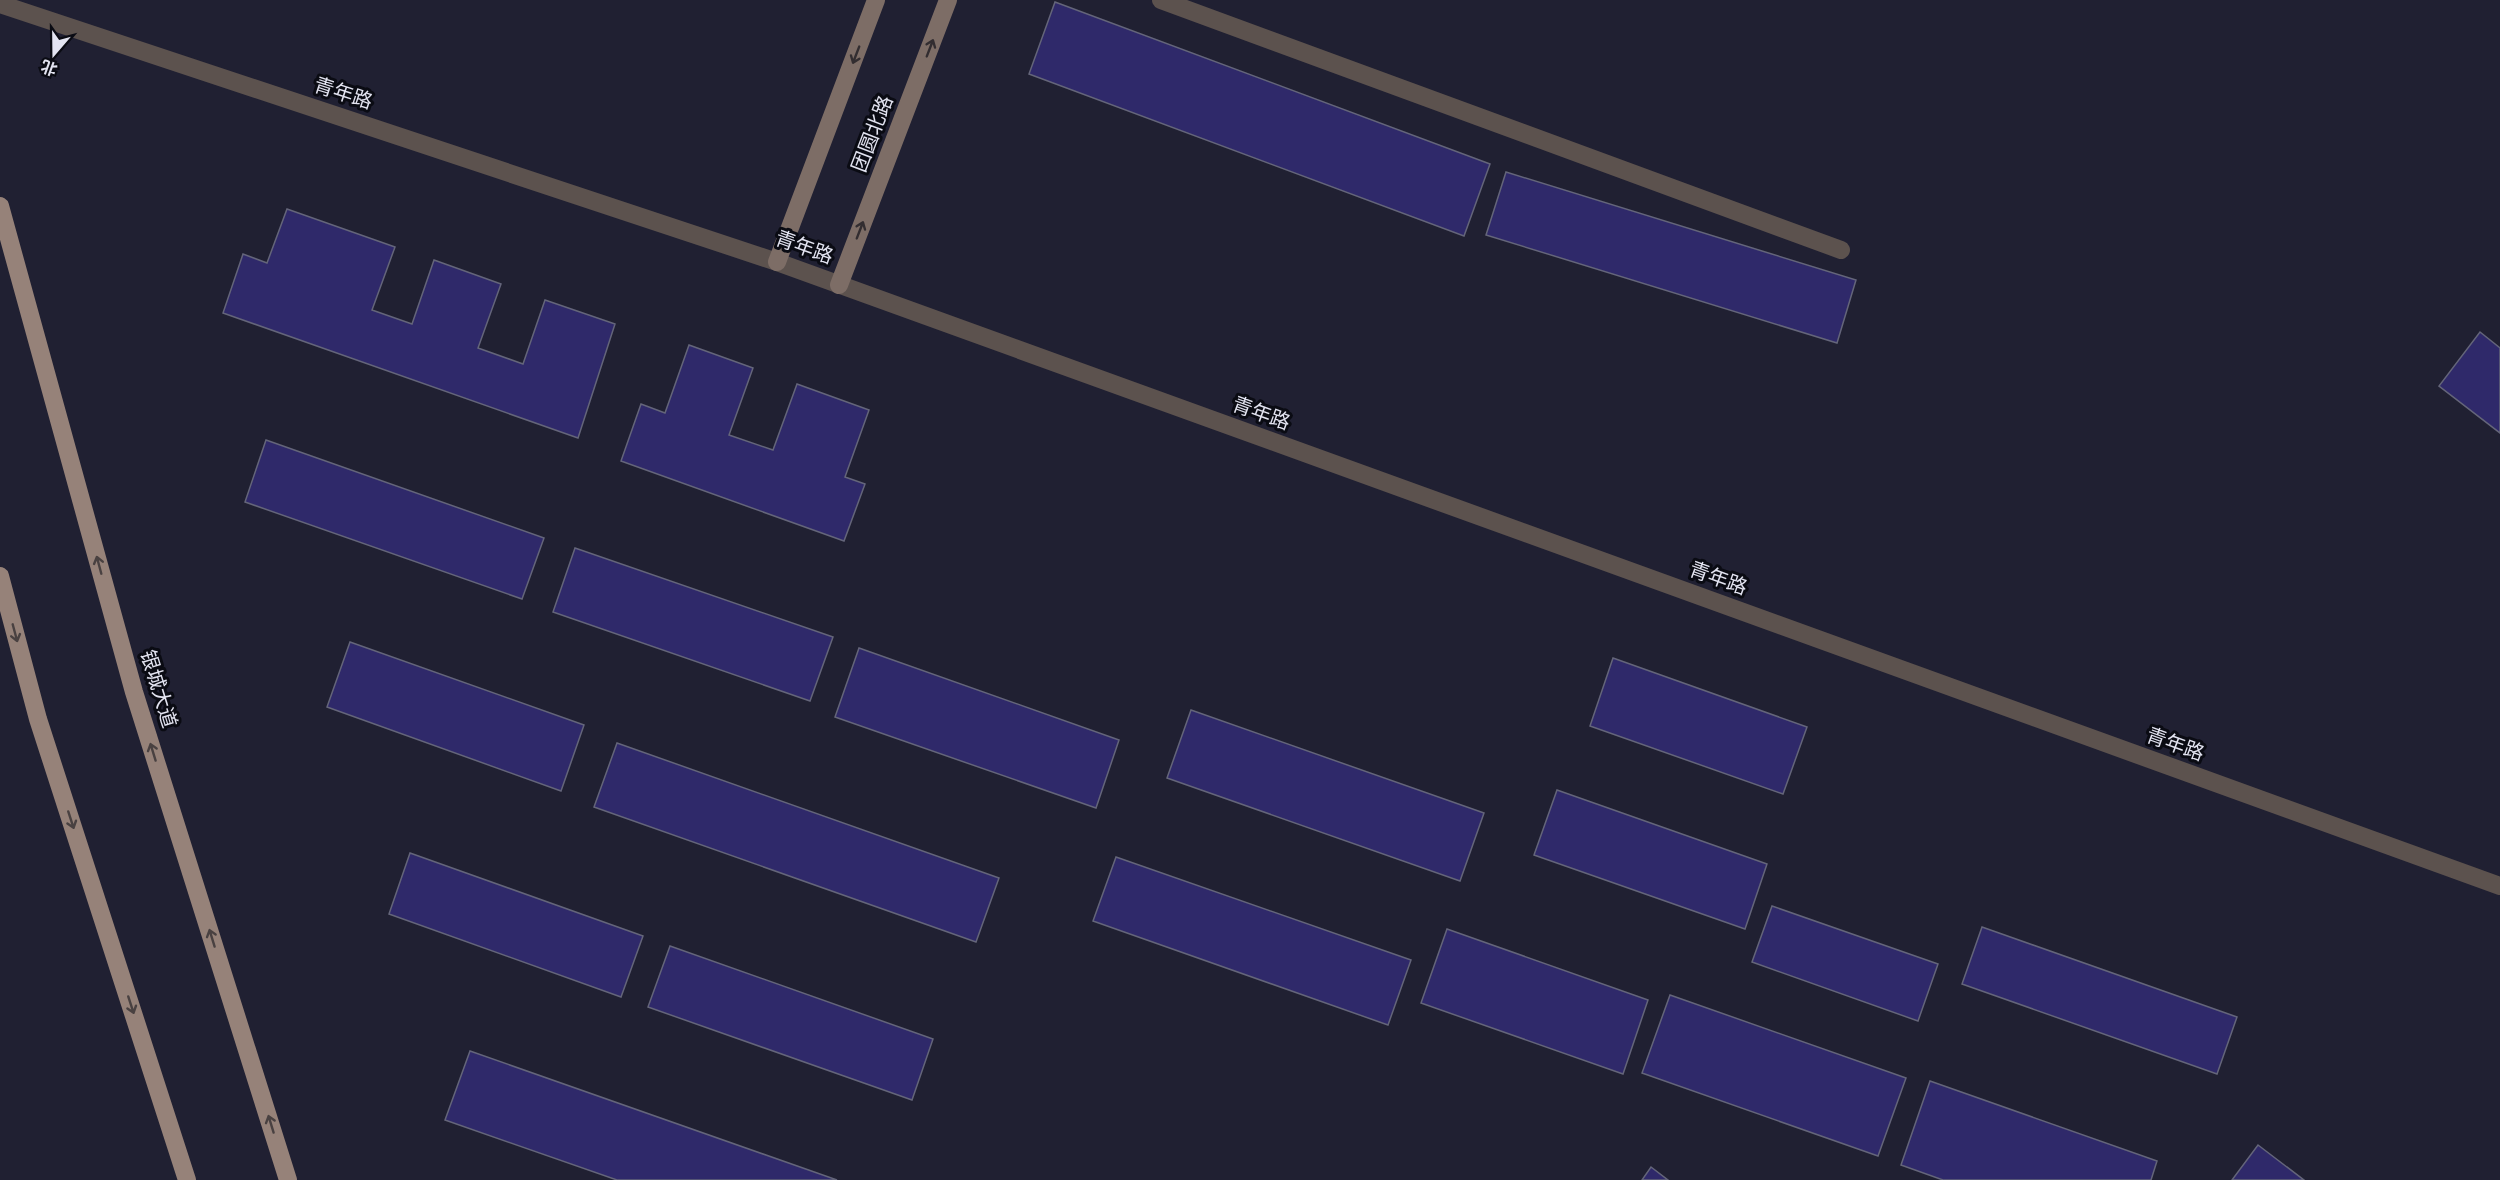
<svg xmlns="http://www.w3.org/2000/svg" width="2500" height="1180" font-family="'Sofia Sans Condensed','Noto Sans SC',sans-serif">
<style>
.building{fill:#2f296a;stroke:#64657a;stroke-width:1.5}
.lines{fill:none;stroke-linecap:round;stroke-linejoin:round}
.minor{stroke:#5c524e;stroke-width:18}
.tertiary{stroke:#5c524e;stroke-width:18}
.secondary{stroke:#7d6d66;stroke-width:18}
.primary{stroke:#968279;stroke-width:18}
.oneway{stroke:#322d30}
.oneway2{stroke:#494141}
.labels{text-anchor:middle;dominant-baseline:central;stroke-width:6;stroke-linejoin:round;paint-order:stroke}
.street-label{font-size:20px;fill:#e3e4f1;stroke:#0a0b13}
</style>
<rect width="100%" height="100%" fill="#202032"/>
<!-- building -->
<g class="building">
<polygon points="1055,2 1490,164 1464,236 1029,74"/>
<polygon points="1506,172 1856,280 1837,343 1486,235"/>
<polygon points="287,209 395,247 372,310 412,324 434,260 501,284 478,348 523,364 545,300 615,324 578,438 223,313 243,254 267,263"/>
<polygon points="2480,332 2500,348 2500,433 2439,386"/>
<polygon points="689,345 753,368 729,435 773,450 797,384 869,410 845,477 865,484 844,541 621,461 641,404 665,413"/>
<polygon points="266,440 544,538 522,599 245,502"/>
<polygon points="575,548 833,637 810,701 553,612"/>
<polygon points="350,642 584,725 561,791 327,707"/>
<polygon points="859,648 1119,740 1096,808 835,717"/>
<polygon points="1613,658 1807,727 1783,794 1590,726"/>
<polygon points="1191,710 1484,813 1460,881 1167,778"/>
<polygon points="617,743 999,878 976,942 594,807"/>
<polygon points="1557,790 1767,864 1745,929 1534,855"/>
<polygon points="410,853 643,936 621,997 389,914"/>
<polygon points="1116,857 1411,960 1388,1025 1093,921"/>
<polygon points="1772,906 1938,964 1918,1021 1752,962"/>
<polygon points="1982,927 2237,1017 2217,1074 1962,984"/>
<polygon points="1447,929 1648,1000 1623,1074 1421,1003"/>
<polygon points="670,946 933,1039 912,1100 648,1007"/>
<polygon points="1670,995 1906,1078 1878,1156 1642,1073"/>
<polygon points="470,1051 837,1180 617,1180 445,1120"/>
<polygon points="1930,1081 2157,1161 2151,1180 1943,1180 1901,1165"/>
<polygon points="2258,1145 2304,1180 2232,1180"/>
<polygon points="1651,1167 1668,1180 1642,1180"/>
</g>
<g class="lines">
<!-- minor -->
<polyline class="minor" points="1161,0 1841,250"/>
<!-- tertiary -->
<polyline class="tertiary" points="0,4 777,262 2500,886"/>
<!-- secondary -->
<g class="secondary">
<polyline points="777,262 876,0"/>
<polyline points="839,285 948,0"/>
</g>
<!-- primary -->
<g class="primary">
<polyline points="0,206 134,692 288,1180"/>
<polyline points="0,576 38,719 187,1180"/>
</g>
</g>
<!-- one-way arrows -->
<defs><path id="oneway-shaft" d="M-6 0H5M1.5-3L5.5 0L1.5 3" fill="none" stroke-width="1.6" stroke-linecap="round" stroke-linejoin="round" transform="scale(1.5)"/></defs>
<g class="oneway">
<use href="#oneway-shaft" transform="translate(930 48) rotate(-69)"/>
<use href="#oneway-shaft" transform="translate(856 55) rotate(111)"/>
<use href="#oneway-shaft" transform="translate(860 230) rotate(-69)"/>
</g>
<g class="oneway2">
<use href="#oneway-shaft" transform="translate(99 565) rotate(-105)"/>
<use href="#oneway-shaft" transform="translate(15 633) rotate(75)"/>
<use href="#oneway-shaft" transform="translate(153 752) rotate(-107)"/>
<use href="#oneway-shaft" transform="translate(71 820) rotate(72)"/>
<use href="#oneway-shaft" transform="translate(212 938) rotate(-107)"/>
<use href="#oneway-shaft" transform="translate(131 1005) rotate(72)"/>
<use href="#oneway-shaft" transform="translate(271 1124) rotate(-107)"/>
</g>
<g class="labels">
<!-- street labels -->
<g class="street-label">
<text transform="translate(343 94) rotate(18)">青年路</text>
<text transform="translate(873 134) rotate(-69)">团圆北路</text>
<text transform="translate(804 248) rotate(20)">青年路</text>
<text transform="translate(1261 414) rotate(20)">青年路</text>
<text transform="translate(1718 579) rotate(20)">青年路</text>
<text transform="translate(158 689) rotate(73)">银城大道</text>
<text transform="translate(2175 745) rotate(20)">青年路</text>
</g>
</g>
<!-- north arrow -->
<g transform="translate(54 54) rotate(200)" stroke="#0a0b13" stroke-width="4.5" paint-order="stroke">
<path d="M0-4.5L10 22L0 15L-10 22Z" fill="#e3e4f1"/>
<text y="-9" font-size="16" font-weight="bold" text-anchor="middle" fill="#e3e4f1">北</text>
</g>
</svg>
